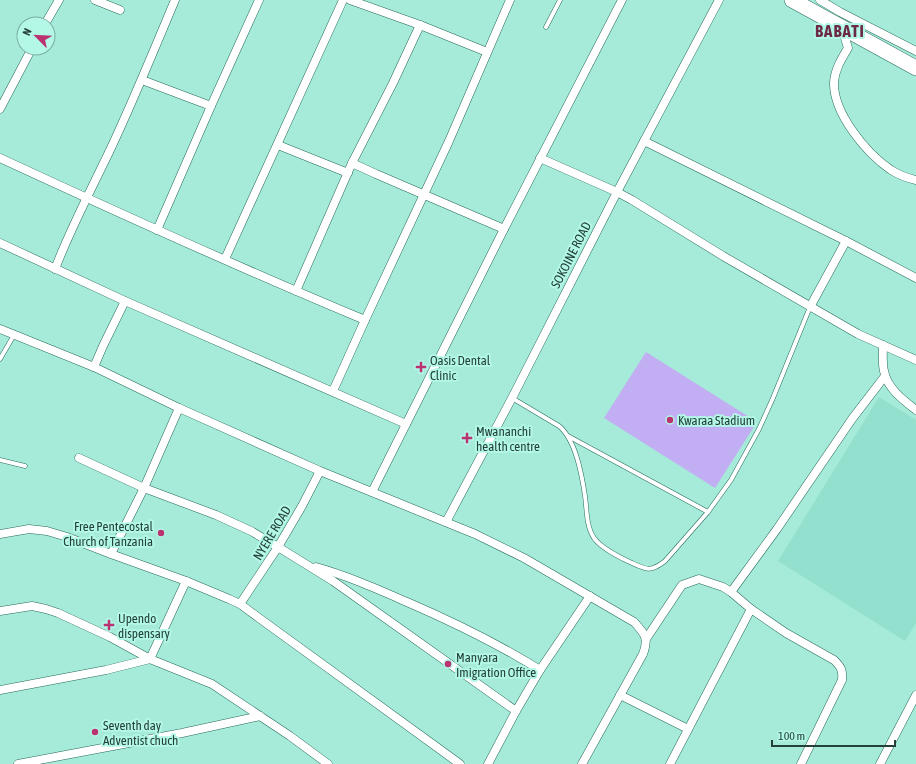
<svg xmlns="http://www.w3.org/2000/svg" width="916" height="764" font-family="'Asap Condensed',sans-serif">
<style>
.built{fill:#92e0cd}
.green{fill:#c2aef2}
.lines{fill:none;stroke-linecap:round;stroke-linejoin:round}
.lane-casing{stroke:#256a5c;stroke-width:5}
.street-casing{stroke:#256a5c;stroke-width:9}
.highway-casing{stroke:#256a5c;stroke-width:16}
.lane{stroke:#fff;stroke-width:4}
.street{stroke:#fff;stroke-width:8}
.highway{stroke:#fff;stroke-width:15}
.poi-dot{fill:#ba3270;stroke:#b3f8e7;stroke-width:1.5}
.labels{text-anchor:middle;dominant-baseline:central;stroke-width:4;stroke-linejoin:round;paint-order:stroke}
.street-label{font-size:13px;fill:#244039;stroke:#b3f8e7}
.poi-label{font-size:13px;fill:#244039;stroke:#b3f8e7;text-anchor:start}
.district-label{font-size:17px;font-weight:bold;letter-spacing:1px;fill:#6c2945;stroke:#b3f8e7}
</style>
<rect width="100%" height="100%" fill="#a6ebd9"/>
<!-- built -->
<polygon class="built" points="879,397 916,420 916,623 905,641 778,561"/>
<!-- green -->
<polygon class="green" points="646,352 757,422 715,488 604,418"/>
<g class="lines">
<defs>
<g id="lane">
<polyline points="546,27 560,0"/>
<polyline points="0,359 14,335"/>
<path d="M512,398L559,426C576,440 582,476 585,496C587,510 586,526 594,538C601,548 621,558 632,563C647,570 651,572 665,561L708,512L731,480L759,429L773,398L810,307"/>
<polyline points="568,436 708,512"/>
<polyline points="0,460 25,466"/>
</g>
<g id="street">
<polyline points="95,0 120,10"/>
<polyline points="350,0 420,25 487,52"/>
<polyline points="820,0 840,12 916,51"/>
<polyline points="45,24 59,0"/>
<path d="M842,28L848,48C842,58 835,69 834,82C833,113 866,153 891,170C899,175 907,178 916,180"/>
<polyline points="142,80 211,106"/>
<polyline points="0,109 32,48"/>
<polyline points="644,141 846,241 916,278"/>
<polyline points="278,145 348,173"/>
<path d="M0,158C121,214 242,269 365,320"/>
<polyline points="540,158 617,192 632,200 723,256 858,334 916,360"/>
<polyline points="352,163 376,174 504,229"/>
<polyline points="157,230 211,106 259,0"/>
<polyline points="0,243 125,301 406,424"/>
<polyline points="225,259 343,0"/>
<path d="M55,269C71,227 92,188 111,148C134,99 154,50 175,0"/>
<polyline points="296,291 352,163 393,83 420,25"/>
<polyline points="810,307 846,241"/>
<path d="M0,329L94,367L179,408L320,471L475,534L524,558L634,622C645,634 649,638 643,654L582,764"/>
<path d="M883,345C883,354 882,363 884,371C887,388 903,400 916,410"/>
<polyline points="94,367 103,346 125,301"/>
<polyline points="333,391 365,320 449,141 510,0"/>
<polyline points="79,458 144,488 216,515 251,531 278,547 333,581 516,711"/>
<polyline points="372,492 504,229 622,0"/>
<polyline points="446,522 512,398 617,192 719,0"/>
<polyline points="0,534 29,529 47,531 67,537 111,554 186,581 229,599 240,604 259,618 460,764"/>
<polyline points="111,554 144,488 179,408"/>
<path d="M316,567C348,576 377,589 407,602C453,622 497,643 540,670"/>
<polyline points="731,592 777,529 852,419 885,376"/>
<polyline points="240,604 278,547 302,506 320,471"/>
<polyline points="0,611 32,606 46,609 58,613 110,637 150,659 212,684 290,736 328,764"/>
<path d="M646,639L682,585L699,579L723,587L731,592L751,609L786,633L834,660C841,667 843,670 842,680L801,764"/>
<polyline points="0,690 106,670 150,659 186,581"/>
<polyline points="620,695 688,729"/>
<polyline points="18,764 182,733 260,716"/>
<polyline points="488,764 516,711 540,670 590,596"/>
<polyline points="670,764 751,609"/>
<polyline points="880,764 916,695"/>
</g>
<polyline id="highway" points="792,0 916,68"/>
</defs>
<!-- lane casing -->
<use href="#lane" class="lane-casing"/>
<!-- street casing -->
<use href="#street" class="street-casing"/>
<!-- highway casing -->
<use href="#highway" class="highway-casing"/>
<!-- lane -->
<use href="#lane" class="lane"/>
<!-- street -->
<use href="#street" class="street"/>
<!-- highway -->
<use href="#highway" class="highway"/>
</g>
<!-- markers -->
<g class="poi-dot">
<path d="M419 361h4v4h4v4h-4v4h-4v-4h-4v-4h4z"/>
<circle cx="670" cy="420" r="4"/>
<path d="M465 432h4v4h4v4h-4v4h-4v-4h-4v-4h4z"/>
<circle cx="161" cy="533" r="4"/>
<path d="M107 619h4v4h4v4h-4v4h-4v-4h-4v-4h4z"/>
<circle cx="448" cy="664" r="4"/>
<circle cx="95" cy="732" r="4"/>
</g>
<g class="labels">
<!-- street labels -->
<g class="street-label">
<text transform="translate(571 255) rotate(-63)">SOKOINE ROAD</text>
<text transform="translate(272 533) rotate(-59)">NYERE ROAD</text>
</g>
<!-- poi labels -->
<g class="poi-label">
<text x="430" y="360">Oasis Dental<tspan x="430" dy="15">Clinic</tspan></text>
<text x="678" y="420">Kwaraa Stadium</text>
<text x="476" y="431">Mwananchi<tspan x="476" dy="15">health centre</tspan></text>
<text x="153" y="526" text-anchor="end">Free Pentecostal<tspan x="153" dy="15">Church of Tanzania</tspan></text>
<text x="118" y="618">Upendo<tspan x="118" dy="15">dispensary</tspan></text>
<text x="456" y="657">Manyara<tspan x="456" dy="15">Imigration Office</tspan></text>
<text x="103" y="725">Seventh day<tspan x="103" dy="15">Adventist chuch</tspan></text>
</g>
<!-- district labels -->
<g class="district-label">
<text x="840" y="31">BABATI</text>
</g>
</g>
<!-- north arrow -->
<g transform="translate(36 36) rotate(294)"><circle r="19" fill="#b3f8e7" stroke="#7aaea1"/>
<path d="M0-3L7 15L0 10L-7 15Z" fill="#ba3270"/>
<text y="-6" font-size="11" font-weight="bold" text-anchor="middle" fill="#244039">N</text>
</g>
<!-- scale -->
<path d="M772 740v6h123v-6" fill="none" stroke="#244039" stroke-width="2"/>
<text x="778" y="740" font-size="12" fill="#244039" stroke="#b3f8e7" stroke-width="3" paint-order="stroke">100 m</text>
</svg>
